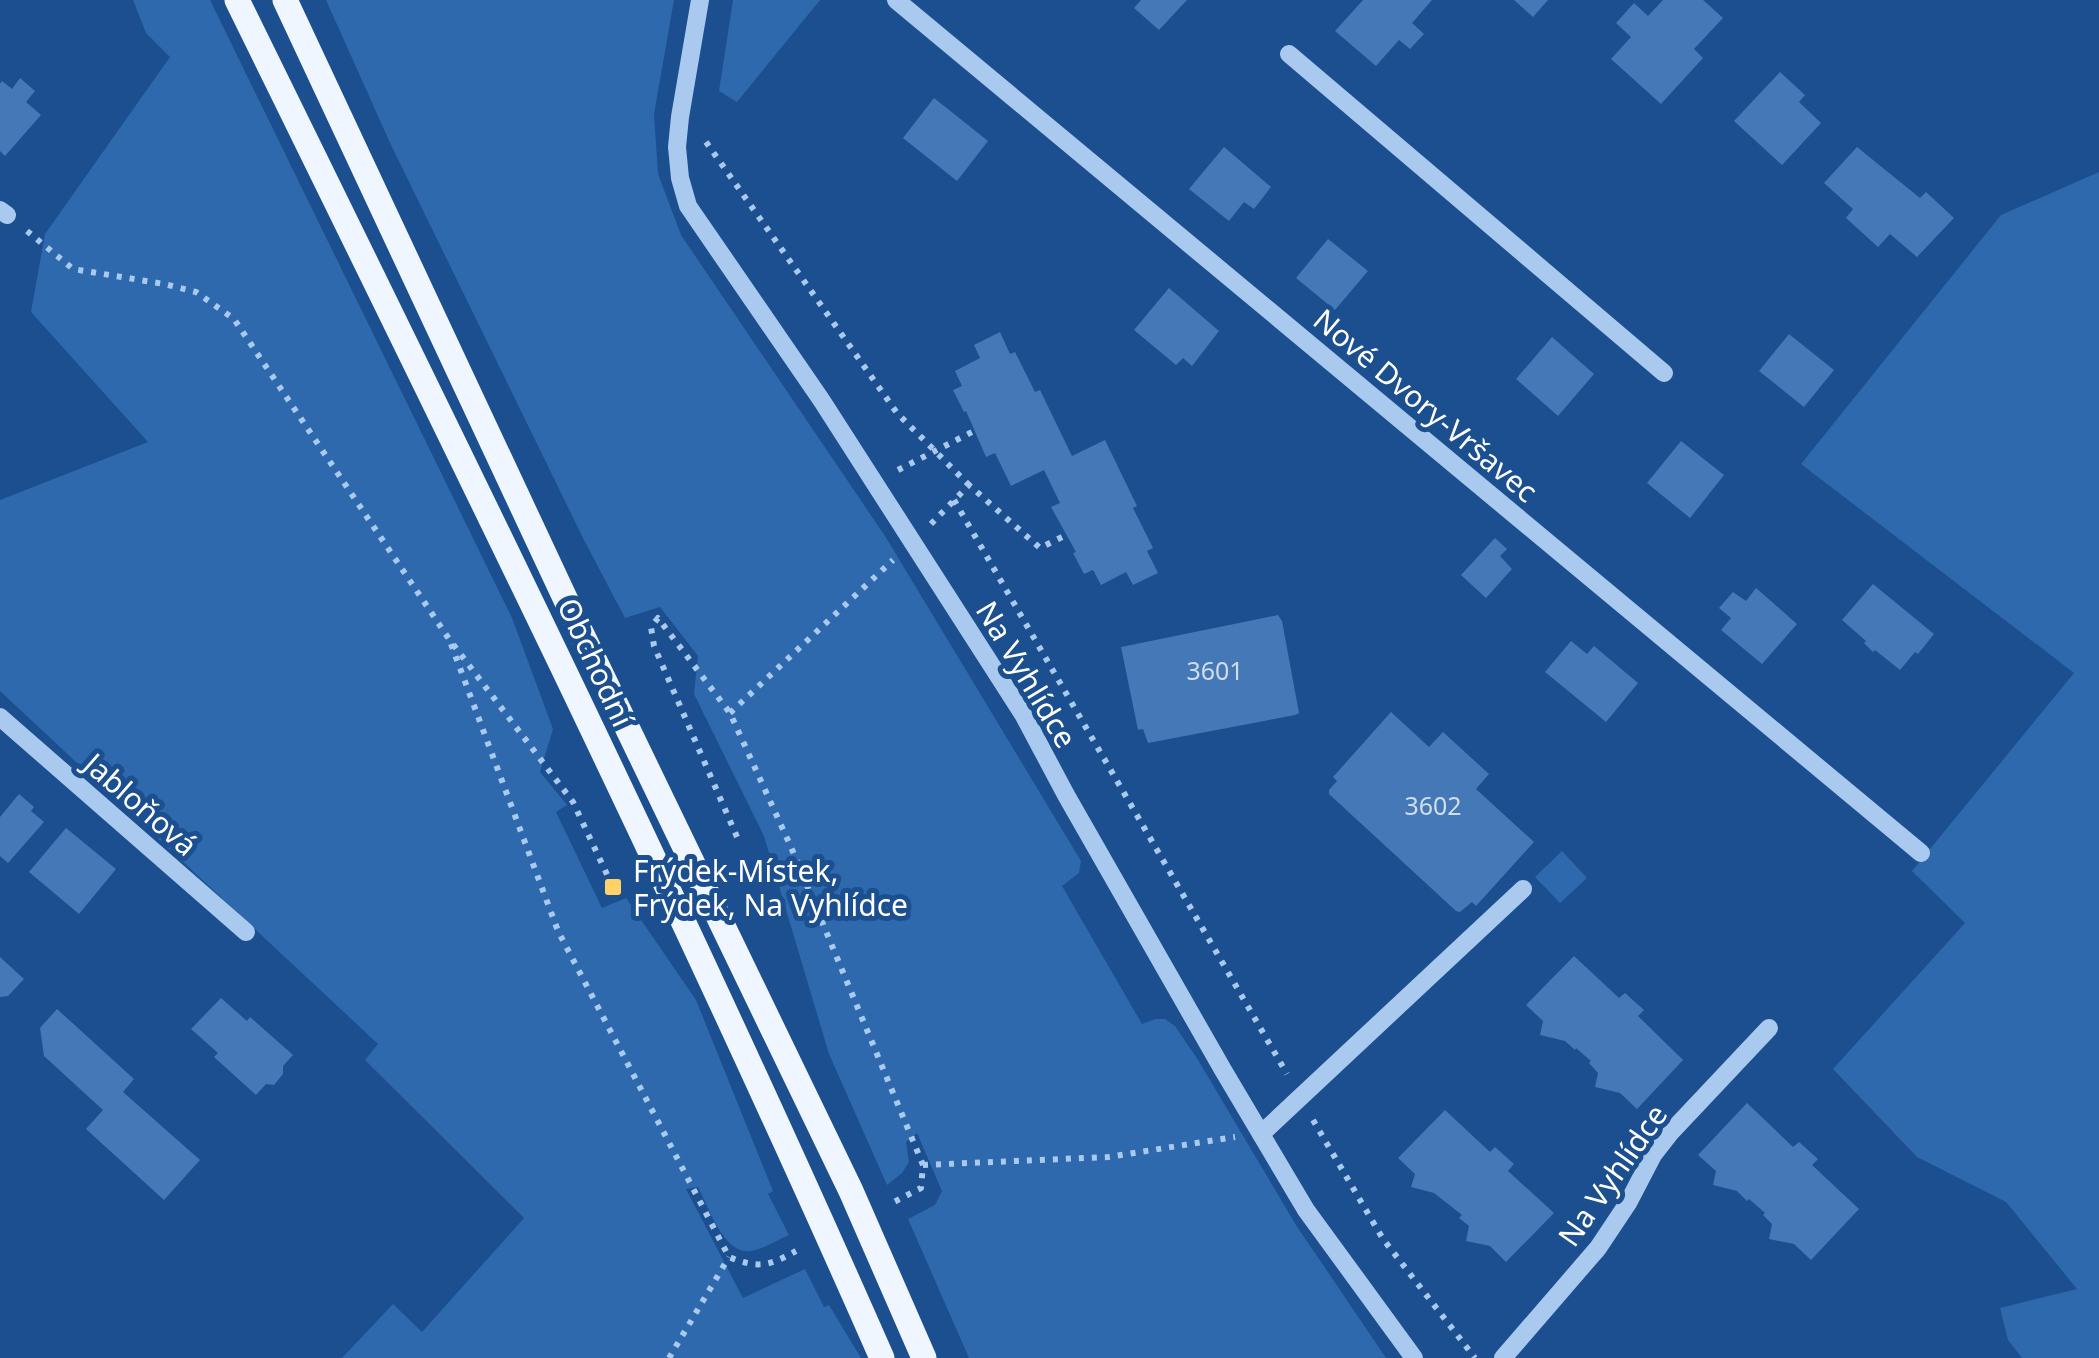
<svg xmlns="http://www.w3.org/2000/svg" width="2099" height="1358" font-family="'Noto Sans',sans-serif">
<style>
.green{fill:#2e69ad}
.building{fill:#4478b7}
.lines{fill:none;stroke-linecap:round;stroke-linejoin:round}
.path{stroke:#a9c9ee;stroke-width:6;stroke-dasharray:5 8;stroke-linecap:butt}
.minor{stroke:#a9c9ee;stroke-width:18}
.major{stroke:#f0f6ff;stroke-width:25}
.poi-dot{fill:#ffd166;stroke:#1b4f8f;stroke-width:4}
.labels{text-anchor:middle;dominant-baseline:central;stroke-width:10;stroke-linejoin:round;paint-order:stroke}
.number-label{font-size:25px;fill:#d0dded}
.street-label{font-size:30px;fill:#fff;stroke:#1b4f8f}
.poi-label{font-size:30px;fill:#fff;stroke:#1b4f8f;text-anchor:start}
</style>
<rect width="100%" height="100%" fill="#1b4f8f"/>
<!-- green -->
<g class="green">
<path d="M133,0H210L512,618L553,729L540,772L567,805L556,812L602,908L626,898L696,1000L773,1191L768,1194L789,1235C777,1240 764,1249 751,1251C724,1256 708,1206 698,1187L686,1189L743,1298L805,1269L824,1307L829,1305L861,1358H342L393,1304L422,1332L524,1218L365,1060L378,1044L0,691V500L148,442L31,312L45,234L170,57L146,33Z"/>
<polygon points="326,0 674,0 654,114 658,174 681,235 885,536 1081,861 1079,873 1062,886 1142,1024 1155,1019 1165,1019 1175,1026 1198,1060 1296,1225 1386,1358 969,1358 908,1219 935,1205 942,1191 917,1133 906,1142 909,1162 902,1173 887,1185 829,1054 764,836 694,694 698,656 660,607 625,618 584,540 391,145"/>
<polygon points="733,0 820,0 737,102 719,91"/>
<polygon points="2099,172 2099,1358 2022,1358 2008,1340 2000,1308 2077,1289 2006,1202 1917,1157 1833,1069 1965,923 1912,871 2074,673 1801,464 2001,215"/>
<polygon points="1562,851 1587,878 1560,903 1535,877"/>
</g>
<!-- building -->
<g class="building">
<polygon points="1141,0 1187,0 1159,30 1134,8"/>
<polygon points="1363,0 1432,0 1412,23 1424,34 1410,49 1399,40 1376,66 1335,31"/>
<polygon points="1514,0 1548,0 1533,17"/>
<polygon points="1663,0 1703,0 1723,18 1694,49 1703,58 1661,104 1611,59 1631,37 1616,23 1634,3 1648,16"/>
<polygon points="1780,72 1805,95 1799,102 1821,123 1782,165 1734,121"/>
<polygon points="20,78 35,91 26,102 41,115 5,156 0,151 0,84 2,81 12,89"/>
<polygon points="934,98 988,141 957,181 903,138"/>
<polygon points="1224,147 1271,187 1254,209 1244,202 1229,221 1189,189"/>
<polygon points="1857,147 1920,198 1926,192 1954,218 1917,257 1890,234 1878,247 1846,218 1853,209 1824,183"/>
<polygon points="1328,239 1368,271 1335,310 1296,278"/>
<polygon points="1169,288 1219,331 1192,366 1183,358 1176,365 1134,330"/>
<polygon points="1000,332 1010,354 1015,352 1035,392 1040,390 1072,456 1105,440 1137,506 1133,508 1153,548 1147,551 1158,573 1133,585 1126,572 1101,585 1093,570 1084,574 1073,553 1076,552 1051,507 1060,503 1044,470 1011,486 995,453 986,457 966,411 964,412 953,390 962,386 955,371 980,358 974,345"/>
<polygon points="1789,334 1834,370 1804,407 1759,371"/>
<polygon points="1552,337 1594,374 1558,416 1516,379"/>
<polygon points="1681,441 1724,475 1690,518 1647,483"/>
<polygon points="1495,538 1507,549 1500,556 1512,569 1486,598 1461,575"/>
<polygon points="1873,584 1934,634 1918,654 1915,652 1900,670 1875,650 1873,652 1864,643 1866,641 1842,620"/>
<polygon points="1756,588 1797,624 1762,664 1721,630 1731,618 1719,608 1733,592 1746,601"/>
<polygon points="1278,615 1282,621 1299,713 1295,715 1148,743 1143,729 1138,730 1121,647"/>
<polygon points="1571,641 1587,654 1594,646 1638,683 1606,722 1545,672"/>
<polygon points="1391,712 1429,747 1443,732 1489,774 1476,789 1534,842 1476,906 1472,902 1460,912 1456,911 1329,794 1329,790 1337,781 1333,777"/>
<polygon points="19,794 34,807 31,811 44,822 8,863 0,856 0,817"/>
<polygon points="66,828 116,869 79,914 29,872"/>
<polygon points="1574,956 1619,998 1625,993 1644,1010 1638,1016 1683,1060 1637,1109 1620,1093 1595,1087 1598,1073 1589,1063 1591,1061 1576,1048 1575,1050 1565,1041 1540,1035 1543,1021 1526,1005"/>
<polygon points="0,957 24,979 8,996 0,997"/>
<polygon points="221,998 247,1021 250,1017 293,1055 283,1066 283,1074 274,1085 266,1084 256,1095 214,1057 218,1053 191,1029"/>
<polygon points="57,1009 134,1079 123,1092 200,1160 164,1200 86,1129 103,1110 44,1056 40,1028"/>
<polygon points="1747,1103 1793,1147 1799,1142 1818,1159 1812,1165 1859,1209 1811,1260 1794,1244 1769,1239 1772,1224 1763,1215 1765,1213 1749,1199 1747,1201 1737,1191 1713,1185 1716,1171 1698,1155"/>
<polygon points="1445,1110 1490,1152 1495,1147 1514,1164 1508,1171 1554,1213 1506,1262 1490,1246 1466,1241 1469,1226 1459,1218 1462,1215 1434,1193 1411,1187 1415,1174 1398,1158"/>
</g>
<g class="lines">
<!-- path -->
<g class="path">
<polyline points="706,142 897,413 969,485"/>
<polyline points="27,231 73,269 164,284 196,292 234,319 449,639 573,802 618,898"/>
<polyline points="898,470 972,432"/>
<polyline points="954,500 1287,1074"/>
<polyline points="931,524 969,485 1040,548 1064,536"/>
<path d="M451,644L558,931L729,1257C758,1269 769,1266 796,1251"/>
<polyline points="730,713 893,560"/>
<polyline points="737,837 654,646 651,627 658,618 730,713 791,847 923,1165 921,1188 894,1202"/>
<polyline points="1313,1120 1383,1239 1475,1358"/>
<polyline points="923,1165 1108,1157 1235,1137"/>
<polyline points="669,1358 729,1257"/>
</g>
<!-- minor -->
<g class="minor">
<polyline points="700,0 680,117 677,147 680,178 688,206 822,401 1024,716 1066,795 1223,1070 1306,1210 1414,1358"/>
<polyline points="896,0 1921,853"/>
<polyline points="1289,54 1664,373"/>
<polyline points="0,210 7,215"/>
<polyline points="0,717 246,932"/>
<polyline points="1261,1134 1523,889"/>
<polyline points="1503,1358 1598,1248 1628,1203 1653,1155 1671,1132 1769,1028"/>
</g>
<!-- major -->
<g class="major">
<path d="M237,0C458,450 680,899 882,1358"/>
<polyline points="285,0 579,628 851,1191 924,1358"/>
</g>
</g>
<!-- markers -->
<rect class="poi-dot" x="603" y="877" width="20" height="20" rx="5"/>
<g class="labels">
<!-- number labels -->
<g class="number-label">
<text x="1215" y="670">3601</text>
<text x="1433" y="805">3602</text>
</g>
<!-- street labels -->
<g class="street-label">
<text transform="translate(1426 405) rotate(40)">Nové Dvory-Vršavec</text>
<text transform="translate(596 662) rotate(65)">Obchodní</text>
<text transform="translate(1027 674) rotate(59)">Na Vyhlídce</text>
<text transform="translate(141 804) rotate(41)">Jabloňová</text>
<text transform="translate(1612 1175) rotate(-55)">Na Vyhlídce</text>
</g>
<!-- poi labels -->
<g class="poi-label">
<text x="633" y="870">Frýdek-Místek,<tspan x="633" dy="34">Frýdek, Na Vyhlídce</tspan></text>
</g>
</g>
</svg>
